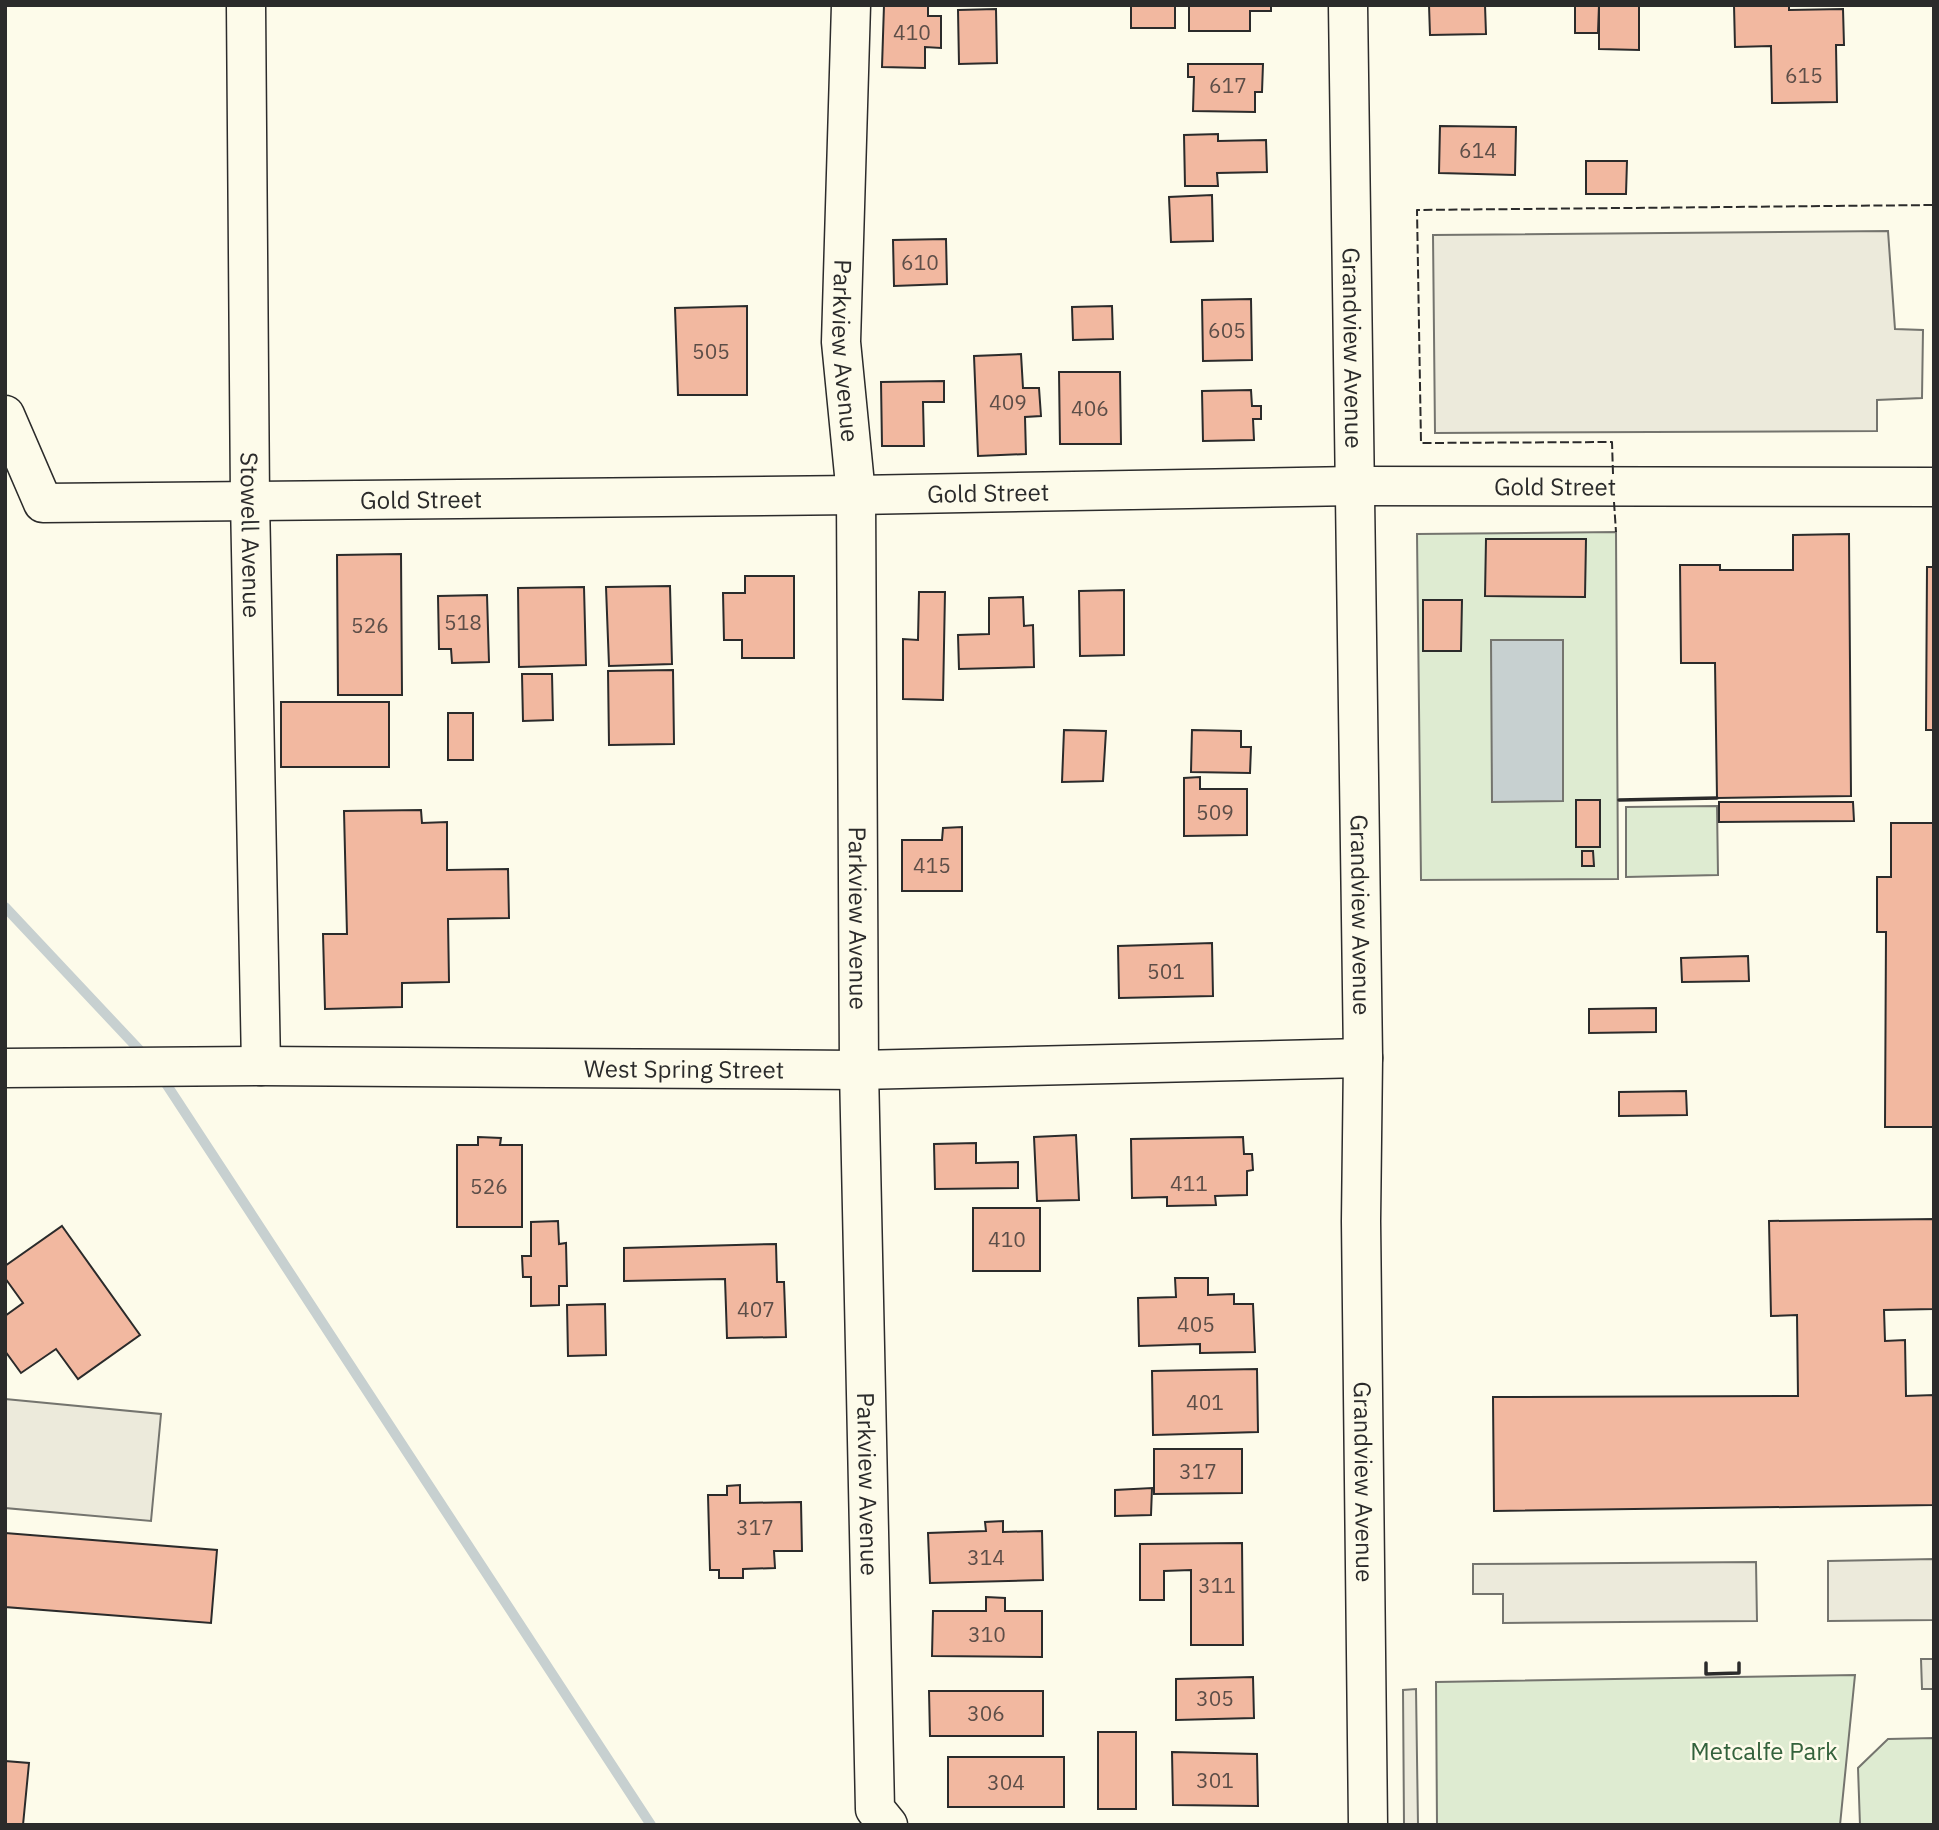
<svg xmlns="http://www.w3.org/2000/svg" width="1939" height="1830" font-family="'IBM Plex Sans',sans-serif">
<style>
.green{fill:#deebd1;stroke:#74746e;stroke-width:2}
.parking{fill:#eceadb;stroke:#74746e;stroke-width:2}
.water{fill:#c7d0d0;stroke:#74746e;stroke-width:2}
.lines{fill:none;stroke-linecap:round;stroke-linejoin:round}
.stream{stroke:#c7d0d0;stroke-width:10}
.building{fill:#f2b8a0;stroke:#2b2b2b;stroke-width:2}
.minor-casing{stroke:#2b2b2b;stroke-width:41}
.major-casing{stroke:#2b2b2b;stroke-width:41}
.minor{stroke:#fdfbea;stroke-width:38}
.major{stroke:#fdfbea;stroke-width:38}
.fence{stroke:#2b2b2b;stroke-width:2;stroke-dasharray:9 3.5;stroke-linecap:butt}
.wall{stroke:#2b2b2b;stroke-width:3.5}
.labels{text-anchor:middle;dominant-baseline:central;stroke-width:5;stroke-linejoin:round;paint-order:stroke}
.number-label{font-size:21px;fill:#5d4e48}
.street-label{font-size:24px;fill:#2b2b2b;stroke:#fdfbea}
.park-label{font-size:24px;fill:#34623c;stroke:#fdfbea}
</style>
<rect width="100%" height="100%" fill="#fdfbea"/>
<!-- green -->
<g class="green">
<polygon points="1616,532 1618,879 1421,880 1417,534"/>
<polygon points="1717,806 1718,875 1626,877 1626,807"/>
<polygon points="1855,1675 1840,1825 1437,1825 1436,1682"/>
<polygon points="1934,1738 1934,1825 1860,1825 1858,1768 1888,1739"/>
</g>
<!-- parking -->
<g class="parking">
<polygon points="1888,231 1895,329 1923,330 1922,398 1877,400 1877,431 1435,433 1433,235"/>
<polygon points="5,1399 161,1414 151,1521 5,1508"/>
<polygon points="1934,1559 1934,1620 1828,1621 1828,1561"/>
<polygon points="1756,1562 1757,1621 1503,1623 1503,1594 1473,1594 1473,1564"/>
<polygon points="1921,1659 1934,1659 1934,1689 1922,1689"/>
<polygon points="1416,1689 1418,1825 1404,1825 1403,1690"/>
</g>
<!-- water -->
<polygon class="water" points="1491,640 1563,640 1563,801 1492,802"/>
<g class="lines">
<!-- stream -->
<g class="stream">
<polyline points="5,907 147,1058"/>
<polyline points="161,1076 651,1825"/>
</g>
</g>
<!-- building -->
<g class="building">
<polygon points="884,5 928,5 928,16 941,16 941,48 925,47 925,68 882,67"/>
<rect x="1131" y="5" width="44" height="23"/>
<polygon points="1189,5 1271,5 1271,11 1250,11 1250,31 1189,31"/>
<polygon points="1429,5 1485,5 1486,34 1430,35"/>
<polygon points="1575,5 1599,5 1598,33 1575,33"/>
<polygon points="1599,5 1639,5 1639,50 1599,49"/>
<polygon points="1734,5 1789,5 1789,10 1843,9 1844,45 1836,45 1837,102 1772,103 1771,46 1735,47"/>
<polygon points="996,9 997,63 959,64 958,10"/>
<polygon points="1188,64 1263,64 1262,92 1255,92 1255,112 1193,111 1194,77 1188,77"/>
<polygon points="1440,126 1516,127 1515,175 1439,173"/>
<polygon points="1218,134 1218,141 1266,140 1267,172 1217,173 1218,186 1185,186 1184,135"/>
<polygon points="1586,161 1627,161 1626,194 1586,194"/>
<polygon points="1212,195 1213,241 1171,242 1169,197"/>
<polygon points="946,239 947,284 894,286 893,240"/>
<polygon points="1251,299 1252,360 1203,361 1202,300"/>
<polygon points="747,306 747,395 678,395 675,308"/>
<polygon points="1112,306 1113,339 1073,340 1072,307"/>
<polygon points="1021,354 1023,388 1039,388 1041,416 1025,417 1026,454 978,456 974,356"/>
<polygon points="1059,372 1120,372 1121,444 1060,444"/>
<polygon points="944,381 944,402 923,402 924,446 882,446 881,382"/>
<polygon points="1251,390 1252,406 1261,406 1261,419 1253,419 1254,440 1203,441 1202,391"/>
<polygon points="1849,534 1851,796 1717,798 1715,663 1681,663 1680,565 1720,565 1720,570 1793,570 1793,535"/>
<polygon points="1486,539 1586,539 1585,597 1485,596"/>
<polygon points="401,554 402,695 338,695 337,555"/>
<polygon points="1927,567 1934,567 1934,730 1926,730"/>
<polygon points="745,576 794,576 794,658 742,658 742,640 724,640 723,593 745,593"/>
<polygon points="670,586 672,664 609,666 606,587"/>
<polygon points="584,587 586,665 519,667 518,588"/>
<polygon points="1124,590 1124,655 1080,656 1079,591"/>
<polygon points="919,592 945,592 943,700 903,699 903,639 918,640"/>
<polygon points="487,595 489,662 452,663 451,649 439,649 438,596"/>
<polygon points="1023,597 1024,626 1033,625 1034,667 959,669 958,635 989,634 989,598"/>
<polygon points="1423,600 1462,600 1461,651 1423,651"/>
<polygon points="673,670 674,744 609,745 608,671"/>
<polygon points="522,674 552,674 553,720 523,721"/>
<rect x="281" y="702" width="108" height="65"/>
<rect x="448" y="713" width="25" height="47"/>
<polygon points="1064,730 1106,731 1103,781 1062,782"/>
<polygon points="1192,730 1241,731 1241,747 1251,747 1250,773 1191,772"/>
<polygon points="1200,777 1200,789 1247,789 1247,835 1184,836 1184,778"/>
<rect x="1576" y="800" width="24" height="47"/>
<polygon points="1719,802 1853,802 1854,821 1719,822"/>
<polygon points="421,810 422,823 447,822 447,870 508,869 509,918 448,919 449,982 402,983 402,1007 325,1009 323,934 347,934 344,811"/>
<polygon points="1891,823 1934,823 1934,1127 1885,1127 1886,932 1877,932 1877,877 1891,877"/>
<polygon points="962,827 962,891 902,891 902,840 942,840 943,828"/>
<polygon points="1582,851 1593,851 1594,866 1582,866"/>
<polygon points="1212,943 1213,996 1119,998 1118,946"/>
<polygon points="1748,956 1749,981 1682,982 1681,958"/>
<polygon points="1656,1008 1656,1032 1589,1033 1589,1009"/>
<polygon points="1686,1091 1687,1115 1619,1116 1619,1092"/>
<polygon points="1076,1135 1079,1200 1037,1201 1034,1137"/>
<polygon points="478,1137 501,1138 500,1145 522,1145 522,1227 457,1227 457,1145 478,1145"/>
<polygon points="1243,1137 1244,1154 1252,1154 1253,1170 1247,1171 1247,1195 1215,1196 1216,1205 1167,1206 1167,1197 1132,1198 1131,1139"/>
<polygon points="976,1143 976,1163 1018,1162 1018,1188 935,1189 934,1144"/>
<rect x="973" y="1208" width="67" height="63"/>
<polygon points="1934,1219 1934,1309 1884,1310 1885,1341 1905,1340 1906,1396 1934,1395 1934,1505 1494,1511 1493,1397 1798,1396 1797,1315 1771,1316 1769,1221"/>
<polygon points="558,1221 559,1244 566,1243 567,1286 559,1286 559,1305 531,1306 531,1277 523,1277 522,1256 531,1256 531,1222"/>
<polygon points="62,1226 140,1335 78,1379 56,1349 21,1373 5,1351 5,1316 23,1303 5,1278 5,1266"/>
<polygon points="776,1244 777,1282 784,1282 786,1337 727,1338 725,1279 624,1281 624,1248"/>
<polygon points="1175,1278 1208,1278 1208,1295 1234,1294 1234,1304 1253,1304 1255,1352 1200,1353 1200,1344 1139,1346 1138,1298 1176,1297"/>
<polygon points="605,1304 606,1355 568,1356 567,1305"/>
<polygon points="1257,1369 1258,1432 1153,1435 1152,1371"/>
<polygon points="1154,1449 1242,1449 1242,1493 1154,1494"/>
<polygon points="740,1485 740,1503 801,1502 802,1551 774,1551 775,1568 743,1569 743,1578 719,1578 719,1570 710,1570 708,1495 727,1495 727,1486"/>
<polygon points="1152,1488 1151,1515 1115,1516 1115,1490"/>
<polygon points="1003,1521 1003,1532 1042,1531 1043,1580 930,1583 928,1533 986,1531 985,1522"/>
<polygon points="5,1533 217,1550 211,1623 5,1607"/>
<polygon points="1242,1543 1243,1645 1191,1645 1191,1570 1164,1571 1164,1600 1140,1600 1140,1544"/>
<polygon points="986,1597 1005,1598 1005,1611 1042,1611 1042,1657 932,1656 933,1611 986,1611"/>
<polygon points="1253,1677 1254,1718 1176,1720 1176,1679"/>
<polygon points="929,1691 1043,1691 1043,1736 930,1736"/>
<rect x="1098" y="1732" width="38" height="77"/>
<polygon points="1172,1752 1257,1754 1258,1806 1173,1805"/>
<rect x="948" y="1757" width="116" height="50"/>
<polygon points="5,1761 29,1763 23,1825 5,1825"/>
</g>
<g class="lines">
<defs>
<g id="minor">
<path id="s1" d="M246,5L250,499L261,1066"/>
<path id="s2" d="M851,5L841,342L856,495L859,1070L875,1809L888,1825"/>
<path id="s3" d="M5,415L43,503L856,495L1354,486L1934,487"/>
<path id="s4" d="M5,1068L261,1066L859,1070L1363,1058"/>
</g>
<g id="major">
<path id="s5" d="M1348,5L1363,1058L1361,1221L1368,1825"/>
</g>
</defs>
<!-- minor casing -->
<use href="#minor" class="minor-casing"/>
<!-- major casing -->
<use href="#major" class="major-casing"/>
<!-- minor -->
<use href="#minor" class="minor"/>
<!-- major -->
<use href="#major" class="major"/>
<!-- fence -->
<g class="fence">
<polyline points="1613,474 1612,442 1421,443 1417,210 1934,205"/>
<polyline points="1614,502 1616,532"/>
</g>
<!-- wall -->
<g class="wall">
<polyline points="1619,800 1717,798"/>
<polyline points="1706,1663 1706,1674 1739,1673 1739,1663"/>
</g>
</g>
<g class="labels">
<!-- number labels -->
<g class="number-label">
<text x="912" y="32">410</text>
<text x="1804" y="75">615</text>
<text x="1228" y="85">617</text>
<text x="1478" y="150">614</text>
<text x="920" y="262">610</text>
<text x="1227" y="330">605</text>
<text x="711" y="351">505</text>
<text x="1008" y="402">409</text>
<text x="1090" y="408">406</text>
<text x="463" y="622">518</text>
<text x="370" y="625">526</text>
<text x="1215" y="812">509</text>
<text x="932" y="865">415</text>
<text x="1166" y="971">501</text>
<text x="1189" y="1183">411</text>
<text x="489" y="1186">526</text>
<text x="1007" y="1239">410</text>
<text x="756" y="1309">407</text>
<text x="1196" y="1324">405</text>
<text x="1205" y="1402">401</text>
<text x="1198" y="1471">317</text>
<text x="755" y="1527">317</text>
<text x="986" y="1557">314</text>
<text x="1217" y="1585">311</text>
<text x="987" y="1634">310</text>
<text x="1215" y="1698">305</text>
<text x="986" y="1713">306</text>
<text x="1215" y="1780">301</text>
<text x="1006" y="1782">304</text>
</g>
<!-- street labels -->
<g class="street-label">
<text stroke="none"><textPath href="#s5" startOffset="343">Grandview Avenue</textPath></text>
<text stroke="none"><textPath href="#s2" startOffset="346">Parkview Avenue</textPath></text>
<text stroke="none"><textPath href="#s3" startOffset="1608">Gold Street</textPath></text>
<text stroke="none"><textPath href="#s3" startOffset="1041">Gold Street</textPath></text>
<text stroke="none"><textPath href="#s3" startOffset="474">Gold Street</textPath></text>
<text stroke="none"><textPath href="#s1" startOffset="530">Stowell Avenue</textPath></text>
<text stroke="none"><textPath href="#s5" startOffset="910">Grandview Avenue</textPath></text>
<text stroke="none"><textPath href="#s2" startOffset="914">Parkview Avenue</textPath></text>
<text stroke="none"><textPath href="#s4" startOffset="679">West Spring Street</textPath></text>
<text stroke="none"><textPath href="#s5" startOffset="1477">Grandview Avenue</textPath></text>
<text stroke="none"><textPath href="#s2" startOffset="1480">Parkview Avenue</textPath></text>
</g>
<!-- park labels -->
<g class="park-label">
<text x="1764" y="1751">Metcalfe Park</text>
</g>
</g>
<!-- border -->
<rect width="1939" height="1830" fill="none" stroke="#2b2b2b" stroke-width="14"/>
</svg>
